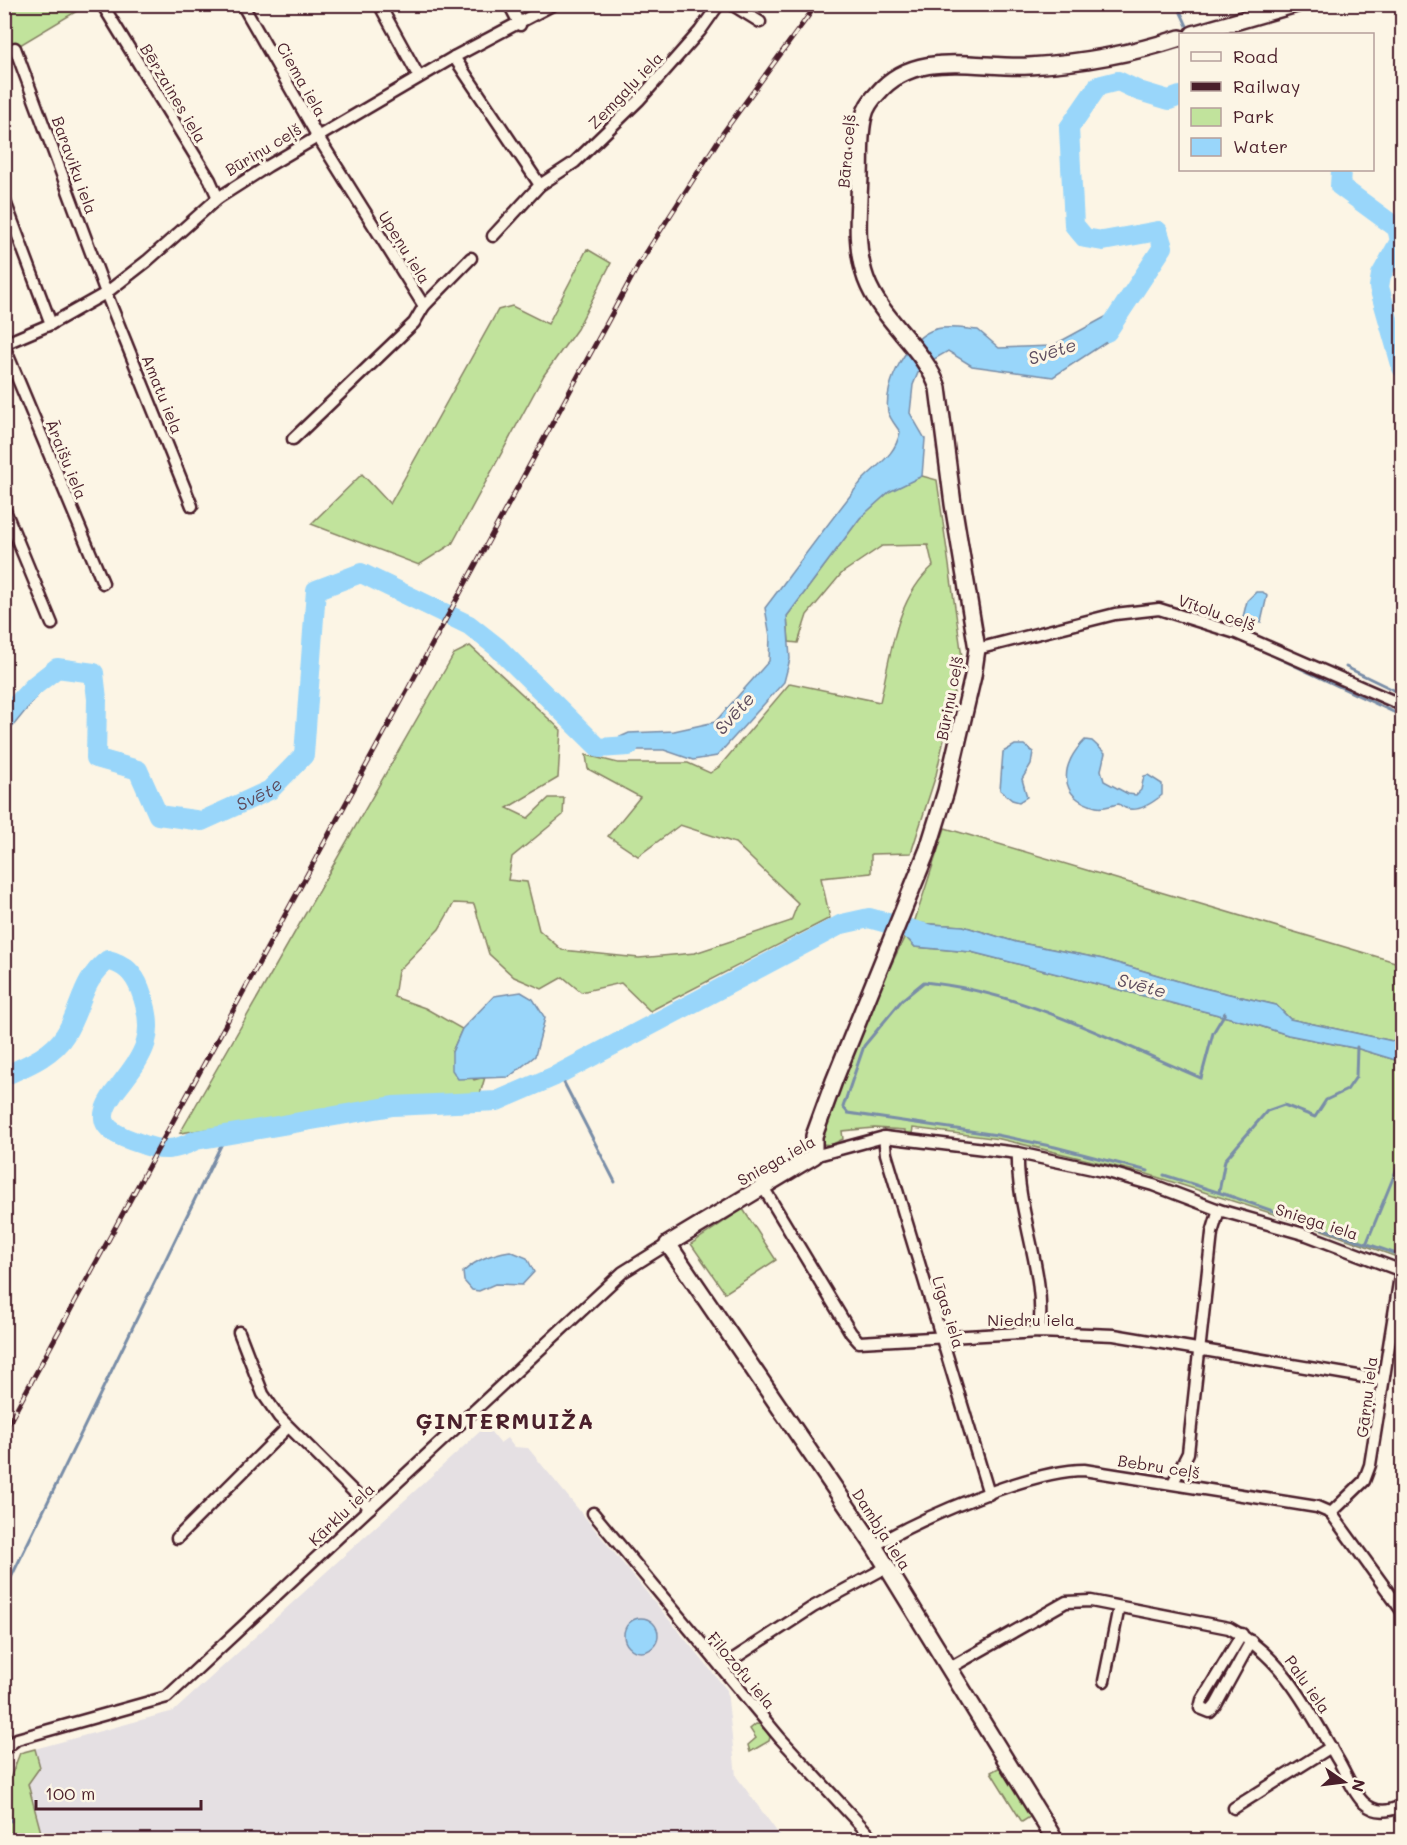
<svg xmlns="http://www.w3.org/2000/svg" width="1407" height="1845" font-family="Mali,sans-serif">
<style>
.built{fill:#e5e0e3}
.green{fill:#c1e39c;stroke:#868164;stroke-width:1.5}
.water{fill:#99d6fa;stroke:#798da7;stroke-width:1.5}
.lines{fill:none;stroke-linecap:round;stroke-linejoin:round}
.stream{stroke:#798da7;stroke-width:3}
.river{stroke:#99d6fa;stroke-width:20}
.street-casing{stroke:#4a1f2b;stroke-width:15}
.secondary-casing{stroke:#4a1f2b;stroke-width:20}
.street{stroke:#fcf5e5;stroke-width:10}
.secondary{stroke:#fcf5e5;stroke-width:15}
.rail-casing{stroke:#4a1f2b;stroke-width:5}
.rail{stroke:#fcf5e5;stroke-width:3;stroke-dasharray:9;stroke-linecap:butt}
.labels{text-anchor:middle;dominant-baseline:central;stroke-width:6;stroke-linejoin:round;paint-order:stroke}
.street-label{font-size:16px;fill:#4a1f2b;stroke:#fcf5e5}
.water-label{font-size:18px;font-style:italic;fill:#5e4d5f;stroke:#fcf5e5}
.district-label{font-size:22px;font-weight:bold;letter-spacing:1.5px;fill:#4a1f2b;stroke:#fcf5e5}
</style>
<rect width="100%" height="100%" fill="#fcf5e5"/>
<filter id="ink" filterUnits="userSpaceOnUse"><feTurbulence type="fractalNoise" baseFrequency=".0167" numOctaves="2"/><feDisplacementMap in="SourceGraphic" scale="12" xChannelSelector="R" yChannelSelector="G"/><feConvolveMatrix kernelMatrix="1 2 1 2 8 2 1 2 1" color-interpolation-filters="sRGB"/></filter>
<g filter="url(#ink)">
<!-- built -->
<polygon class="built" points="486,1426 500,1443 507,1438 514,1447 528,1448 727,1690 736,1776 783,1840 5,1840 4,1794 20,1753 174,1711"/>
<!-- green -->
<g class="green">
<polygon points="5,5 87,5 5,54"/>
<polygon points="587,249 611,263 577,329 544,375 452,544 419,565 311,524 362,474 390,504 498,310 512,306 548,324"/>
<path d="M922,476L937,480L962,657L936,775L911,853L871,854V873L821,878L830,918L650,1011L621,983L581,992L563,977L542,989L514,977L489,954L474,904L454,903L439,929L398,971L394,997L425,1008L462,1029L452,1052L474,1080L485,1077L480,1094L436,1096L180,1133L454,654L470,646L561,730L558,778L507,808L528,818L549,798H564L563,815L512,857L508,880L527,882L539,930L562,950L639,958L695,953L791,921L798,903L735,843L680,825L638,856L608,836L640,797L588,769L586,755L618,763H688L710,773L719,767L790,683L880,702C891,655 895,600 933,566L928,545L882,546L842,573L807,615L798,643L789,642L787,616L860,518L889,491Z"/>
<polygon points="945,828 1402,964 1402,1043 1290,1019 1276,1005 1195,986 1103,959 1016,942 963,926 914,923"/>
<polygon points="905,936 915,947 971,952 1254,1024 1288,1035 1359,1049 1402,1062 1402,1259 1308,1225 1147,1174 1000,1139 913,1128 912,1134 905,1133 905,1130 874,1128 842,1131 843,1139 831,1145 823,1144 820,1140 875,999"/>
<polygon points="743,1209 776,1260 725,1293 691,1244"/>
<polygon points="756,1724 763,1725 770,1737 769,1741 750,1752 748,1745 756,1738 750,1729"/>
<polygon points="35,1749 40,1767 28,1784 43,1840 5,1840 4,1794 20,1753"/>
<polygon points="1002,1766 1033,1815 1022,1822 991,1772"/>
</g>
<!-- water -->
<g class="water">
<path d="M1120,309L1126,314L1114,337L1053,377L972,366L948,351L927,363L918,373L913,385L910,413L925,439L922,476L889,492L860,518L787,616L790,659L784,682L717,756L693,760L664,750H605L600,746L629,733L674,731L715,722L769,661L770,636L765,608C797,566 828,523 861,482C876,465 895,457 900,432C897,427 890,419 888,412C883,385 908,336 936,329C948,326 966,329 978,330L999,348L1052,346Z"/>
<polygon points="1256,592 1263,592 1267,596 1261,622 1243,617 1247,601"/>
<polygon points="40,673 47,684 13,726 5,732 5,704"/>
<path d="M1085,740L1092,741L1105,753L1101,770L1104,781L1128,794L1136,795L1141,790L1144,776L1148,775L1162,784V795C1150,805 1132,816 1119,804C1111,805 1104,809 1096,807C1057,797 1060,764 1085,740Z"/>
<polygon points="1015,745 1024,745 1033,752 1031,764 1022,779 1027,797 1019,802 1012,800 1000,790 1003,752"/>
<polygon points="914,923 963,926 1016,942 1103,959 1195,986 1276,1005 1290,1019 1402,1043 1402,1062 1359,1049 1288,1035 1254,1024 971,952 915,947 905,936 909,926"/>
<polygon points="521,992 533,999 545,1018 535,1056 509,1077 458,1079 452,1070 452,1052 462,1029 494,996"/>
<path d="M510,1251L527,1258L534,1272L522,1285L495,1284L479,1291L472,1290L464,1281L463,1272C477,1259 492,1254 510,1251Z"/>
<circle cx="641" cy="1635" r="17"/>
</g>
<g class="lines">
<!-- stream -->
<g class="stream">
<polyline points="1177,4 1187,26"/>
<polyline points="779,7 781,4"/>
<polyline points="1276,657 1402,716"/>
<polyline points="1346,667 1402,694"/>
<polyline points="559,1073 615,1182"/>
<path d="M1148,1171L1055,1147L997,1135L848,1113L843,1107L864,1046L902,1000L924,982C1024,992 1110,1040 1201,1078L1213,1033L1225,1013"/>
<polyline points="1164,1175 1233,1197 1402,1256"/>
<polyline points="1219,1192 1225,1160 1267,1111 1284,1105 1315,1117 1326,1100 1347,1090 1356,1077 1357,1047"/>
<polyline points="1367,1242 1402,1156"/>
<polyline points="4,1592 226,1135"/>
<polyline points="4,1802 11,1821"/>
</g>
<!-- river -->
<g class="river">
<polyline points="1341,170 1340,186 1397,228 1400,241 1381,275 1379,287 1402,368"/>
<polyline points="1107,332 1163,247 1158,231 1103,241 1085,238 1074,225 1069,128 1098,86 1118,81 1139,91 1169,100 1180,96"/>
<path id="s1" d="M4,718L34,686L57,668L94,673L97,699L96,758L138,770L158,815L202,821L270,790L304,755L316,590L361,573L469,625L497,647L599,748L629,746"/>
<path d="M4,1076C26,1066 52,1056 65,1035C82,1008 81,981 108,960C124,964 134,973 140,989C159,1038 143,1055 114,1093C110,1099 103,1109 104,1118C105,1132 127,1139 139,1143C161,1152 175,1151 196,1140L393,1106L497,1101L555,1076L842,924L869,918L931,935"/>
</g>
<defs>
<g id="street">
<polyline points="102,4 210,180 218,198"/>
<polyline points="242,4 318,137 424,306 414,323 293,439"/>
<polyline points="379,4 419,77"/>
<polyline points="509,4 520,25"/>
<polyline points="731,4 760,22"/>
<polyline points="15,48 106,293 192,506"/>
<polyline points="454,57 540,185"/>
<polyline points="4,199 51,324"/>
<polyline points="493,236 540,185 575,162 639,100 700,31 719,4"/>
<polyline points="424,306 471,258"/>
<polyline points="4,344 51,324 106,293 147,261 218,198 268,166 454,57 554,4"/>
<polyline points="4,346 103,583"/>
<polyline points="4,508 52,624"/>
<polyline points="977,649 1115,614 1159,609 1236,633 1402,705"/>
<polyline points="884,1137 886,1154 989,1494"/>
<path d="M1018,1153C1016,1213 1047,1272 1039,1332"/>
<polyline points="814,1156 884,1137 1018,1153 1107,1172 1153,1185 1219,1210 1307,1235 1402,1271"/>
<polyline points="763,1187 851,1333 859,1342 1039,1332 1114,1335 1382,1380"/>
<polyline points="239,1332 263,1394 279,1417 370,1508"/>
<polyline points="1173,1483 1188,1453 1212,1233 1219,1210"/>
<polyline points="593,1513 780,1738 874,1840"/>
<polyline points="1331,1513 1364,1481 1370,1465 1401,1270"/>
<polyline points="177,1538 288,1427"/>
<path d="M874,1546C921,1518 1031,1470 1084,1470L1317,1507L1331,1513L1402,1611"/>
<polyline points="1242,1634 1202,1700 1200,1708 1210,1712 1216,1705 1251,1641"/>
<polyline points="721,1667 813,1607 887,1567"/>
<path d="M948,1669L1066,1602L1091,1601L1229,1628C1283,1656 1309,1710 1338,1760C1346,1773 1353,1793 1364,1803C1376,1814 1390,1812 1402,1805"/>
<polyline points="1104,1681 1119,1607"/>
<polyline points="4,1749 17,1739 167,1697 623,1272 668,1244"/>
<polyline points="1234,1808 1331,1747"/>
</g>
<g id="secondary">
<polyline points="1193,34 1297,4"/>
<path d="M1055,1840L874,1546L668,1244L814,1156V1136L834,1081L928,849L946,791L973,676L977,649L953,504L938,388C925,349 881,320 866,279C854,246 859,209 860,175C861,156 859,134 864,116C866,107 872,99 878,93C916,48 978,69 1029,66C1080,63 1131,54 1180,38"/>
</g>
</defs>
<!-- street casing -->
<use href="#street" class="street-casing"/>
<!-- secondary casing -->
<use href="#secondary" class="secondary-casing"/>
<!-- street -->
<use href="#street" class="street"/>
<!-- secondary -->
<use href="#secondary" class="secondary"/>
<defs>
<polyline id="rail" points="4,1432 639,264 723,133 817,4"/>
</defs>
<!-- rail casing -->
<use href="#rail" class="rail-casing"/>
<!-- rail -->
<use href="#rail" class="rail"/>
</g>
</g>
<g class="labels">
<!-- street labels -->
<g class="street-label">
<text transform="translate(302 79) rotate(60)">Ciema iela</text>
<text transform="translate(625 90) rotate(-46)">Zemgaļu iela</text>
<text transform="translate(174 93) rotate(59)">Bērzaines iela</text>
<text transform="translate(263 149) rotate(-31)">Būriņu ceļš</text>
<text transform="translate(846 151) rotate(-85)">Bāra ceļš</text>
<text transform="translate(75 165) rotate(70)">Baraviku iela</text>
<text transform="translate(405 247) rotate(58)">Upeņu iela</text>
<text transform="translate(163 394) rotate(68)">Amatu iela</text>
<text transform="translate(67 459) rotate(68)">Āraišu iela</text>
<text transform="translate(1217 612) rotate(19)">Vītolu ceļš</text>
<text transform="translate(949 698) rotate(-79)">Būriņu ceļš</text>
<text transform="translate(776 1160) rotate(-29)">Sniega iela</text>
<text transform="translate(1317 1221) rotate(18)">Sniega iela</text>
<text transform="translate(949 1312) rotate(73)">Līgas iela</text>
<text x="1031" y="1319">Niedru iela</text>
<text transform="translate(1366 1397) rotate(-83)">Gārņu iela</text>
<text transform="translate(1159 1466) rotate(9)">Bebru ceļš</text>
<text transform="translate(341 1514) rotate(-43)">Kārklu iela</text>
<text transform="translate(882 1529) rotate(57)">Dambja iela</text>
<text transform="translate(742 1670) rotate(50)">Filozofu iela</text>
<text transform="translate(1308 1684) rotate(55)">Palu iela</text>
</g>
<!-- water labels -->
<g class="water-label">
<text transform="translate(1052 351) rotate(-18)">Svēte</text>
<text transform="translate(734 713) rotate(-48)">Svēte</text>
<text stroke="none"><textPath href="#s1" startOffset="396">Svēte</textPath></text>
<text transform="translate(1142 985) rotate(15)">Svēte</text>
</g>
<!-- district labels -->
<g class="district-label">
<text x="505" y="1420">ĢINTERMUIŽA</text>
</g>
</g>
<!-- margin -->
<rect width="1407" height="1845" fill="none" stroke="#fcf5e5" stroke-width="24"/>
<rect x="12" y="12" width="1383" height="1821" fill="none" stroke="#4a1f2b" stroke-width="2" filter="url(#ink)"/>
<!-- legend -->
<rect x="1179" y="33" width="195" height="138" fill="#fcf5e5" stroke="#b59f9b" stroke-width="1.5"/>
<rect x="1191" y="52" width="30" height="9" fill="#fcf5e5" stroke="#b59f9b" stroke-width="1.5"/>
<text x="1233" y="63" font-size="18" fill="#4a1f2b">Road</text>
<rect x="1191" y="82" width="30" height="9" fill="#4a1f2b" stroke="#b59f9b" stroke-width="1.5"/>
<text x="1233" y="93" font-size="18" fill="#4a1f2b">Railway</text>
<rect x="1191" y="108" width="30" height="18" fill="#c1e39c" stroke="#b59f9b" stroke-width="1.5"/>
<text x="1233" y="123" font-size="18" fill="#4a1f2b">Park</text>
<rect x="1191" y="138" width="30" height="18" fill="#99d6fa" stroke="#b59f9b" stroke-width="1.5"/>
<text x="1233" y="153" font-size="18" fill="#4a1f2b">Water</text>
<!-- north arrow -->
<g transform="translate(1344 1782) rotate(104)" stroke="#fcf5e5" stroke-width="4.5" paint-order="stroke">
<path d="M0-4.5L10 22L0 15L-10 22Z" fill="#4a1f2b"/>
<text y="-9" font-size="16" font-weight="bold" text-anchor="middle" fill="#4a1f2b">N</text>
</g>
<!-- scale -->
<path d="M36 1800v9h165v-9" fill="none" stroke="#4a1f2b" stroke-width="3"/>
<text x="45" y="1800" font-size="18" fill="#4a1f2b" stroke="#fcf5e5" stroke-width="4.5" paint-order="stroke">100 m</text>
</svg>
